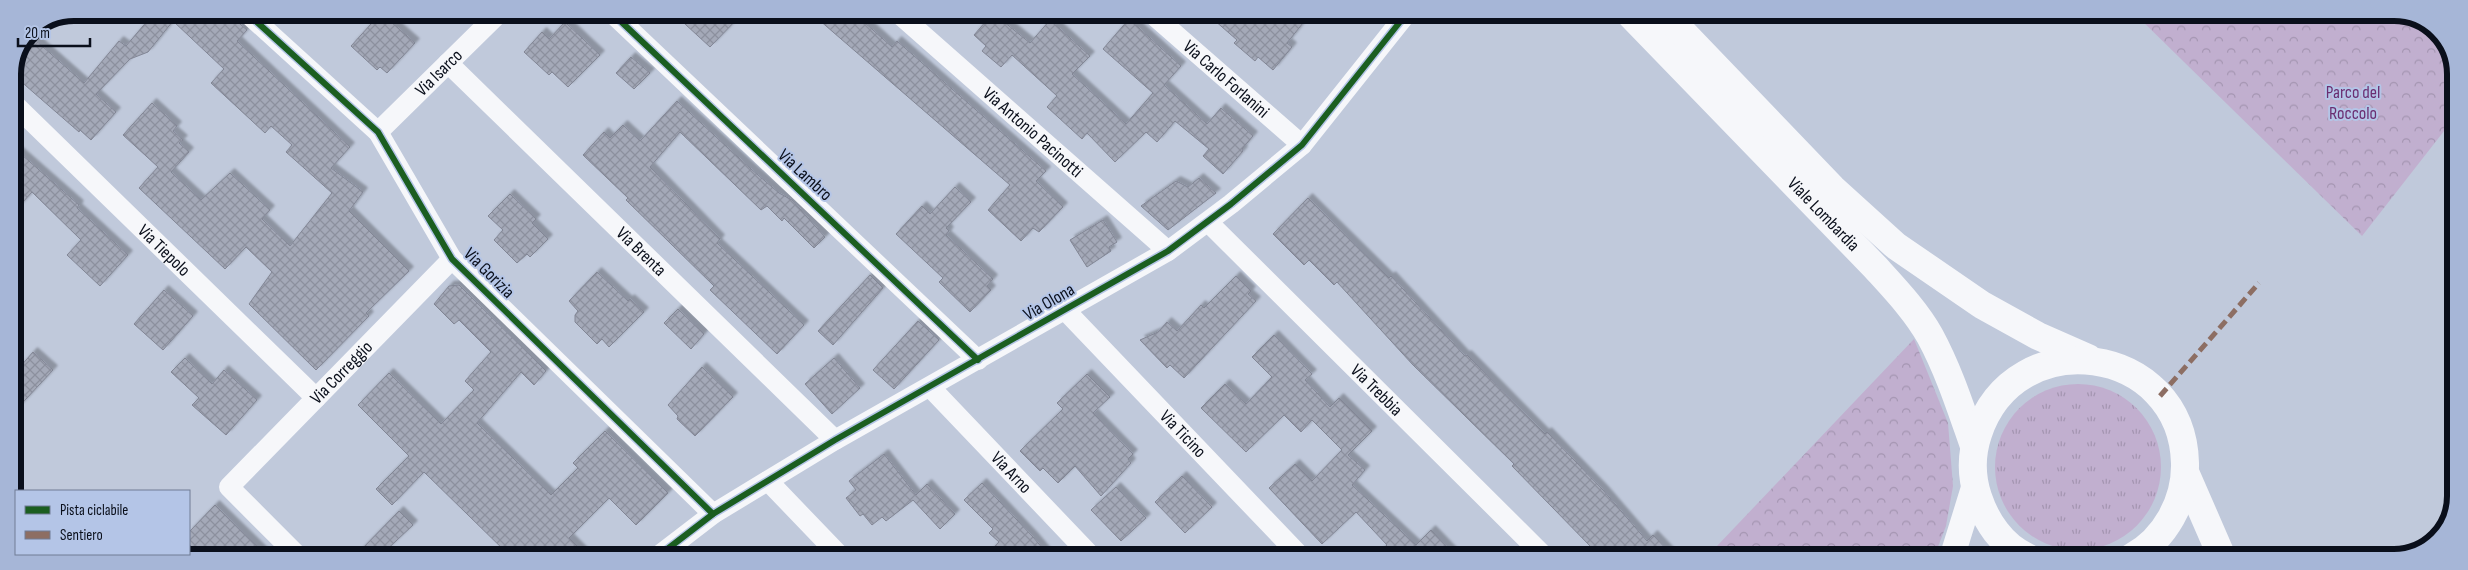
<svg xmlns="http://www.w3.org/2000/svg" width="2468" height="570" font-family="'Sofia Sans Condensed',sans-serif">
<style>
.grass{fill:url(#grass-tufts)}
.forest{fill:url(#forest-crowns)}
.building{fill:url(#building-cross-hatch);stroke:#828695;filter:url(#shadow)}
.lines{fill:none;stroke-linecap:round;stroke-linejoin:round}
.minor{stroke:#f6f7fa;stroke-width:20}
.tertiary{stroke:#f6f7fa;stroke-width:25}
.secondary{stroke:#f6f7fa;stroke-width:28}
.quiet{stroke:#8d6e63;stroke-width:5;stroke-dasharray:10 5;stroke-linecap:butt}
.cycleway-casing{stroke:#b4c5e7;stroke-width:9}
.cycleway{stroke:#1b5e20;stroke-width:6}
.labels{text-anchor:middle;dominant-baseline:central;stroke-width:4;stroke-linejoin:round;paint-order:stroke}
.street-label{font-size:18px;fill:#0a0f1b;stroke:#b4c5e7}
.park-label{font-size:18px;fill:#6b2e71;stroke:#b4c5e7}
.rim{fill:none;stroke:#0a0f1b;stroke-width:6}
</style>
<defs>
<pattern id="grass-tufts" width="24" height="20" patternUnits="userSpaceOnUse" patternTransform="scale(1.25)"><rect width="24" height="20" fill="#c1afcf"/><path d="M3 7l-1-3M5 7V3M7 7l1-3M15 17l-1-3M17 17v-4M19 17l1-3" fill="none" stroke="#a495b1"/></pattern>
<pattern id="forest-crowns" width="20" height="18" patternUnits="userSpaceOnUse" patternTransform="scale(1.25)"><rect width="20" height="18" fill="#c1afcf"/><path d="M2 6a3 3 0 1 1 6 0M12 15a3 3 0 1 1 6 0" fill="none" stroke="#a495b1"/></pattern>
<pattern id="building-cross-hatch" width="8" height="8" patternUnits="userSpaceOnUse" patternTransform="scale(1.25)"><rect width="8" height="8" fill="#a4a9b8"/><path d="M0 0l8 8M0 8l8-8" fill="none" stroke="#8c909e"/></pattern>
<filter id="shadow"><feDropShadow dx="4.5" dy="-4.5" stdDeviation="1" flood-color="#0004"/></filter>
</defs>
<rect width="100%" height="100%" fill="#c0c9db"/>
<!-- grass -->
<circle class="grass" cx="2078" cy="467" r="83"/>
<!-- forest -->
<g class="forest">
<polygon points="2135,14 2406,14 2440,34 2455,70 2455,117 2362,236"/>
<polygon points="1914,339 1948,423 1953,486 1946,526 1934,557 1727,557 1717,546"/>
</g>
<!-- building -->
<g class="building">
<polygon points="154,13 227,13 247,30 237,41 350,147 331,168 363,192 349,211 409,271 366,313 369,316 316,370 249,304 272,272 246,247 225,269 139,188 158,167 123,135 152,103 177,126 173,131 183,140 179,143 189,152 171,172 201,200 230,173 270,210 262,219 290,246 332,193 286,152 292,145 271,126 265,133 211,83 224,69 173,21 148,52 130,59 96,94 116,112 91,140 80,130 79,132 18,79 20,75 14,70 21,52 34,39 84,83 119,41 126,46"/>
<polygon points="381,13 415,43 387,73 380,67 377,70 351,46"/>
<polygon points="673,13 743,13 710,47"/>
<polygon points="811,13 854,13 892,47 897,41 1046,171 1036,181 1063,207 1039,232 1033,228 1021,241 988,210 1010,185"/>
<polygon points="993,13 1030,43 1050,20 1090,56 1072,74 1126,124 1153,93 1103,49 1129,19 1181,66 1164,85 1207,124 1221,108 1253,136 1242,149 1243,151 1223,174 1203,156 1209,149 1175,121 1157,142 1146,132 1115,162 1087,133 1082,139 1047,107 1057,96 1012,55 1001,67 982,51 986,46 974,35"/>
<polygon points="1206,13 1311,13 1287,43 1292,47 1273,70 1258,57 1255,61 1234,43 1237,40"/>
<polygon points="565,22 600,55 568,87 552,72 549,75 524,52 542,32 549,39"/>
<polygon points="631,57 650,73 634,89 616,73"/>
<polygon points="677,101 751,169 779,193 792,200 825,237 814,248 784,218 782,221 767,206 761,210 680,132 650,167 720,239 717,243 804,325 777,354 710,290 714,286 626,200 628,198 583,155 604,132 610,138 623,125 640,141"/>
<polygon points="13,147 79,205 77,208 128,255 100,286 67,255 81,240 32,192 13,213"/>
<polygon points="1199,178 1216,193 1168,230 1141,206 1176,181 1188,187"/>
<polygon points="955,187 971,202 946,228 949,231 946,235 993,279 987,286 991,290 970,312 939,282 943,278 896,234 922,206 930,214"/>
<polygon points="510,194 536,219 532,223 548,239 530,257 527,254 517,263 494,240 503,230 488,216"/>
<polygon points="1308,198 1389,278 1391,276 1465,356 1467,355 1545,434 1547,432 1603,490 1647,541 1653,535 1674,557 1580,557 1591,547 1512,466 1514,464 1413,365 1337,282 1334,285 1309,260 1304,265 1273,234"/>
<polygon points="1103,220 1117,242 1109,247 1111,251 1087,267 1070,240"/>
<polygon points="597,272 628,301 630,299 644,312 609,347 602,339 597,344 575,322 575,315 578,311 569,301"/>
<polygon points="870,275 883,288 833,345 818,331"/>
<polygon points="1236,276 1251,291 1248,294 1256,301 1184,378 1170,365 1167,368 1140,340 1158,332 1167,322 1177,331 1201,305 1204,308"/>
<polygon points="459,285 546,371 534,385 521,372 477,423 551,495 578,468 573,463 605,431 668,493 636,525 609,498 569,538 588,557 510,556 424,472 392,505 376,489 409,456 358,405 389,373 441,424 474,390 465,381 491,352 459,320 454,324 434,304 449,286"/>
<polygon points="164,290 193,316 163,350 134,324"/>
<polygon points="678,309 704,334 691,349 664,323"/>
<polygon points="918,321 939,340 894,389 873,370"/>
<polygon points="1274,335 1312,374 1305,380 1330,407 1339,398 1372,431 1348,455 1365,470 1352,485 1416,545 1431,530 1457,557 1375,557 1387,545 1356,512 1322,544 1269,488 1295,464 1312,481 1342,450 1312,420 1301,432 1284,415 1246,452 1201,408 1225,384 1246,404 1272,377 1252,357"/>
<polygon points="33,352 53,370 13,413 13,375"/>
<polygon points="185,358 212,384 224,370 257,400 226,435 192,405 199,398 171,372"/>
<polygon points="834,358 860,388 832,414 805,384"/>
<polygon points="702,367 733,397 695,436 677,419 678,416 668,405"/>
<polygon points="1087,374 1110,397 1093,413 1133,454 1128,459 1131,463 1101,496 1075,466 1058,483 1043,468 1040,471 1020,451 1063,409 1057,403"/>
<polygon points="884,454 916,495 927,484 955,514 940,529 913,500 886,521 882,517 872,525 863,514 860,516 846,498 856,490 849,481"/>
<polygon points="1182,476 1212,507 1185,533 1155,502"/>
<polygon points="982,483 1033,537 1050,557 985,557 999,542 989,533 993,529 964,500"/>
<polygon points="1116,487 1146,518 1121,541 1091,510"/>
<polygon points="215,505 267,556 201,556 189,544 189,532"/>
<polygon points="399,511 413,525 380,556 355,556"/>
</g>
<g class="lines">
<!-- minor -->
<g class="minor">
<polyline points="247,13 378,132 452,259 713,514"/>
<polyline points="612,13 978,360"/>
<path id="s1" d="M898,13L1168,251"/>
<path id="s2" d="M1151,13L1302,145"/>
<path id="s3" d="M448,63L835,440"/>
<path id="s4" d="M13,103L316,398"/>
<path id="s5" d="M378,132L499,13"/>
<path id="s6" d="M1208,222L1545,557"/>
<path id="s7" d="M1065,310L1301,557"/>
<path id="s8" d="M930,387L1092,557"/>
<polyline points="768,481 841,557"/>
<path id="s9" d="M298,556L229,487L452,259"/>
<polyline points="657,557 713,514 835,440 1168,251 1231,204 1302,145 1407,13"/>
</g>
<!-- tertiary -->
<polyline class="tertiary" points="1952,557 1974,486"/>
<!-- secondary -->
<g class="secondary">
<path id="s10" d="M1629,13L1875,267C1895,289 1916,311 1930,336C1949,371 1961,409 1974,446"/>
<polyline points="1664,13 1832,188 1896,246 1982,305 2038,336 2088,358"/>
<polyline points="2185,472 2222,557"/>
<path d="M2027,557C2002,546 1986,521 1978,497C1971,476 1971,455 1978,434C2015,321 2182,344 2185,463C2186,501 2165,539 2132,557"/>
</g>
<!-- quiet -->
<polyline class="quiet" points="2160,396 2259,283"/>
<defs>
<g id="cycleway">
<polyline points="247,13 378,132 452,259 713,514"/>
<polyline points="612,13 978,360"/>
<polyline points="657,557 713,514 835,440 1168,251 1231,204 1302,145 1407,13"/>
</g>
</defs>
<!-- cycleway casing -->
<use href="#cycleway" class="cycleway-casing"/>
<!-- cycleway -->
<use href="#cycleway" class="cycleway"/>
</g>
<g class="labels">
<!-- street labels -->
<g class="street-label">
<text stroke="none"><textPath href="#s5" startOffset="85">Via Isarco</textPath></text>
<text stroke="none"><textPath href="#s2" startOffset="100">Via Carlo Forlanini</textPath></text>
<text stroke="none"><textPath href="#s1" startOffset="180">Via Antonio Pacinotti</textPath></text>
<text transform="translate(805 175) rotate(43)">Via Lambro</text>
<text stroke="none"><textPath href="#s10" startOffset="280">Viale Lombardia</textPath></text>
<text stroke="none"><textPath href="#s4" startOffset="211">Via Tiepolo</textPath></text>
<text stroke="none"><textPath href="#s3" startOffset="270">Via Brenta</textPath></text>
<text transform="translate(489 273) rotate(45)">Via Gorizia</text>
<text transform="translate(1049 302) rotate(-30)">Via Olona</text>
<text stroke="none"><textPath href="#s9" startOffset="258">Via Correggio</textPath></text>
<text stroke="none"><textPath href="#s6" startOffset="238">Via Trebbia</textPath></text>
<text stroke="none"><textPath href="#s7" startOffset="171">Via Ticino</textPath></text>
<text stroke="none"><textPath href="#s8" startOffset="118">Via Arno</textPath></text>
</g>
<!-- park labels -->
<g class="park-label">
<text x="2353" y="92">Parco del<tspan x="2353" dy="21">Roccolo</tspan></text>
</g>
</g>
<!-- crop -->
<path d="M0 0H2468V570H0ZM74 21H2394A53 53 0 0 1 2447 74V496A53 53 0 0 1 2394 549H74A53 53 0 0 1 21 496V74A53 53 0 0 1 74 21Z" fill="#a6b6d7" fill-rule="evenodd"/>
<path class="rim" d="M74 21H2394A53 53 0 0 1 2447 74V496A53 53 0 0 1 2394 549H74A53 53 0 0 1 21 496V74A53 53 0 0 1 74 21Z"/>
<!-- legend -->
<rect x="15" y="490" width="175" height="65" fill="#b4c5e7" stroke="#707c95"/>
<rect x="25" y="506" width="25" height="8" fill="#1b5e20" stroke="#707c95"/>
<text x="60" y="515" font-size="15" fill="#0a0f1b">Pista ciclabile</text>
<rect x="25" y="531" width="25" height="8" fill="#8d6e63" stroke="#707c95"/>
<text x="60" y="540" font-size="15" fill="#0a0f1b">Sentiero</text>
<!-- scale -->
<path d="M18 38v8h72v-8" fill="none" stroke="#0a0f1b" stroke-width="2.5"/>
<text x="25" y="38" font-size="15" fill="#0a0f1b" stroke="#b4c5e7" stroke-width="4" paint-order="stroke">20 m</text>
</svg>
